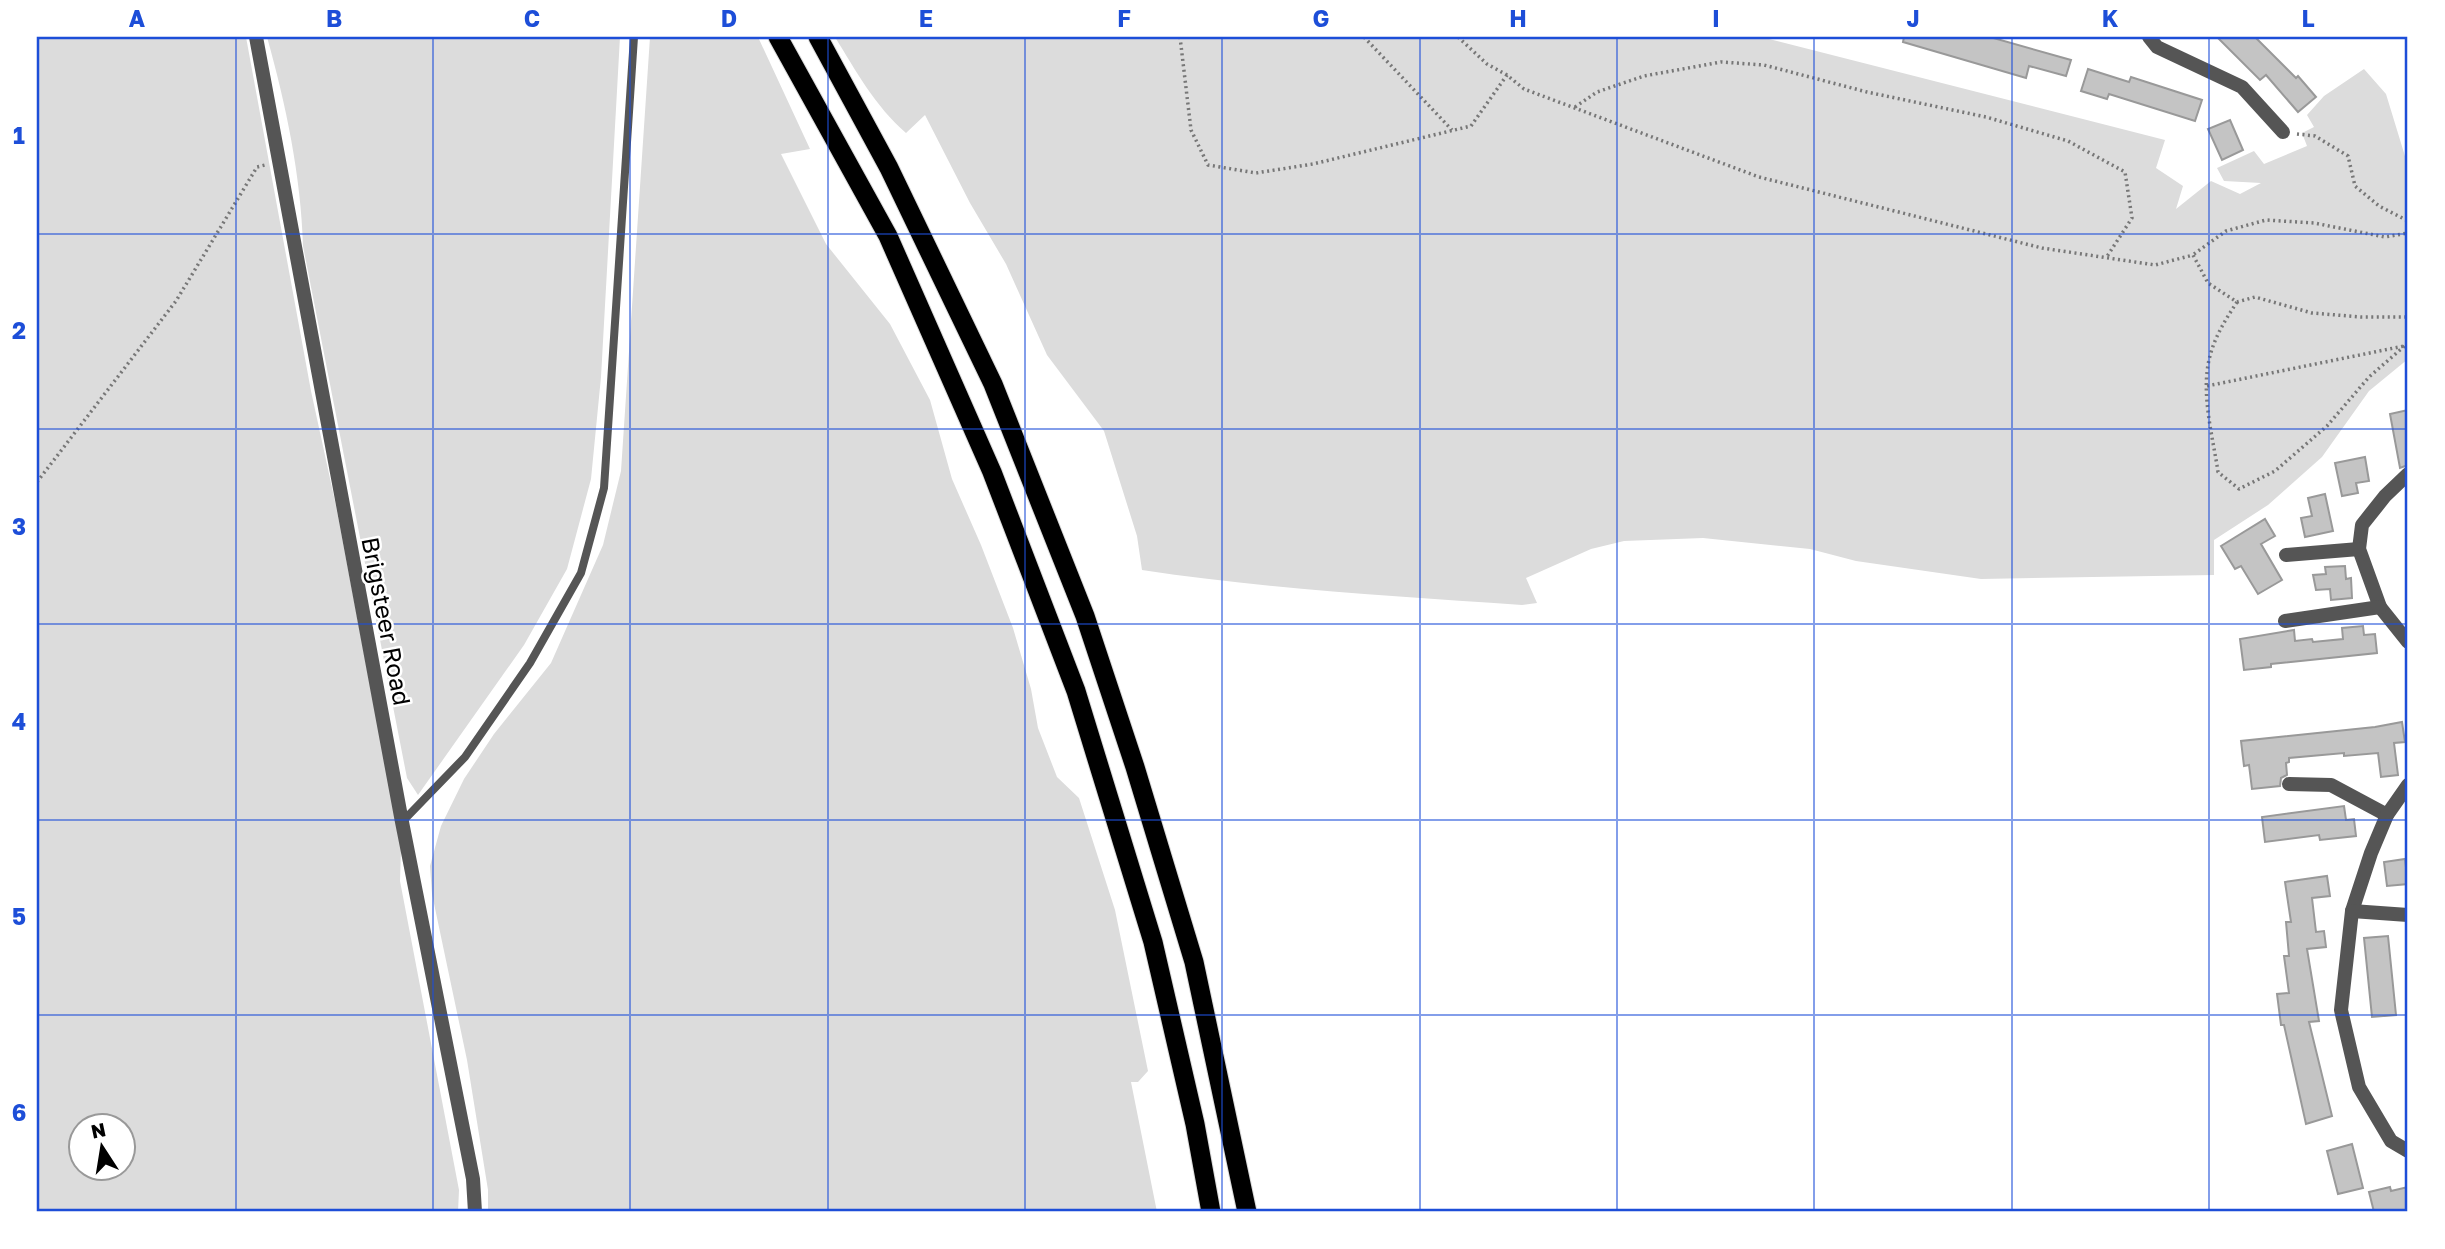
<svg xmlns="http://www.w3.org/2000/svg" width="2445" height="1249" font-family="'Golos Text',sans-serif">
<style>
.green{fill:#dcdcdc;fill-rule:evenodd}
.building{fill:#c4c4c4;stroke:#999;stroke-width:2}
.lines{fill:none;stroke-linecap:round;stroke-linejoin:round}
.trunk-casing{stroke:#dbdbdb;stroke-width:21}
.path{stroke:#777;stroke-width:3.5;stroke-dasharray:2 3.5;stroke-linecap:butt}
.service{stroke:#555;stroke-width:8}
.minor{stroke:#555;stroke-width:14}
.tertiary{stroke:#555;stroke-width:14}
.trunk{stroke:#000;stroke-width:19}
.grid{fill:none;stroke:#1d4ed8;stroke-width:2;stroke-opacity:0.55}
.labels{text-anchor:middle;dominant-baseline:central;stroke-width:5;stroke-linejoin:round;paint-order:stroke}
.street-label{font-size:24px;fill:#000;stroke:#fff}
.neatline{fill:none;stroke:#1d4ed8;stroke-width:2.5}
.grid-label{font-size:23px;text-anchor:middle;font-weight:bold;fill:#1d4ed8}
</style>
<rect width="100%" height="100%" fill="#fff"/>
<!-- green -->
<g class="green">
<path d="M37,37H246L311,391L336,506L401,848L400,881L459,1190L458,1212H37ZM80,1126H122V1168H80Z"/>
<path d="M267,37H620L601,377L591,479L567,569L524,645L418,795L407,778L303,246C301,176 286,105 267,37Z"/>
<polygon points="650,37 758,37 810,149 781,154 826,244 890,324 930,400 952,479 981,545 1013,628 1031,689 1038,728 1057,777 1079,798 1115,910 1148,1071 1138,1082 1131,1082 1157,1212 488,1212 488,1190 467,1060 432,894 430,866 441,826 464,779 494,734 551,663 603,545 621,471"/>
<path d="M835,37H1761L2165,140L2156,168L2183,186L2176,209L2211,181L2240,194L2261,183L2224,181L2217,168L2254,151L2264,164L2307,146L2302,133L2314,127L2307,115L2324,96L2364,69L2386,94L2408,166V359L2369,391L2322,457L2268,505L2214,540V575L1981,579L1856,561L1810,549L1703,538L1624,541L1591,549L1526,578L1537,603L1522,605C1395,596 1268,589 1142,570L1137,536L1104,431L1047,355L1006,264L970,203L925,115L906,133C875,106 856,71 835,37Z"/>
</g>
<!-- building -->
<g class="building">
<polygon points="1904,37 1990,37 2071,60 2066,76 2029,66 2026,78 1903,42"/>
<polygon points="2217,37 2255,37 2296,78 2298,76 2316,97 2298,112 2266,75 2260,80"/>
<polygon points="2088,69 2129,82 2131,77 2202,100 2195,121 2109,94 2107,99 2081,91"/>
<polygon points="2230,120 2243,150 2222,160 2208,129"/>
<polygon points="2408,410 2408,465 2400,468 2390,414"/>
<polygon points="2365,457 2369,481 2356,483 2358,493 2342,496 2335,463"/>
<polygon points="2325,494 2333,531 2305,537 2301,518 2312,516 2308,498"/>
<polygon points="2265,519 2275,536 2261,544 2282,580 2258,594 2241,566 2235,569 2221,546"/>
<polygon points="2345,566 2346,579 2351,578 2352,598 2331,600 2330,589 2316,590 2313,575 2326,574 2325,567"/>
<polygon points="2363,626 2364,635 2375,634 2377,653 2271,664 2271,667 2244,670 2240,639 2294,630 2295,641 2312,639 2313,642 2343,639 2342,628"/>
<polygon points="2402,722 2405,742 2394,743 2398,775 2381,777 2378,753 2344,756 2344,753 2289,758 2289,762 2286,763 2287,775 2281,778 2280,786 2252,789 2249,765 2244,766 2241,741 2375,727"/>
<polygon points="2344,806 2346,820 2354,819 2356,836 2320,840 2319,835 2265,842 2262,817"/>
<polygon points="2405,859 2408,884 2387,886 2384,862"/>
<polygon points="2327,876 2330,896 2312,898 2316,932 2324,931 2326,947 2307,949 2319,1021 2309,1022 2332,1116 2306,1124 2284,1025 2281,1025 2277,994 2289,993 2284,956 2289,956 2286,922 2291,922 2285,882"/>
<polygon points="2388,936 2396,1015 2372,1017 2364,938"/>
<polygon points="2352,1144 2363,1188 2338,1194 2327,1151"/>
<polygon points="2390,1187 2391,1191 2408,1187 2408,1212 2374,1212 2369,1192"/>
</g>
<g class="lines">
<defs>
<g id="trunk">
<polyline points="778,37 888,236 992,472 1076,691 1153,942 1195,1124 1211,1212"/>
<polyline points="818,37 889,168 993,384 1085,616 1135,767 1194,962 1247,1212"/>
</g>
</defs>
<!-- trunk casing -->
<use href="#trunk" class="trunk-casing"/>
<!-- path -->
<g class="path">
<polyline points="1180,37 1191,130 1208,165 1256,173 1313,164 1471,126 1507,75"/>
<polyline points="1364,37 1452,130"/>
<polyline points="1458,37 1487,64 1507,75 1524,89 1759,177 2042,248 2155,265 2193,255 2208,283 2237,302 2255,297 2312,313 2361,317 2408,317"/>
<polyline points="1575,107 1597,92 1644,76 1721,62 1764,65 1867,92 1986,117 2068,141 2125,172 2132,218 2106,258"/>
<polyline points="2297,134 2315,136 2348,156 2355,186 2379,206 2408,221"/>
<polyline points="2194,254 2226,231 2266,220 2314,223 2385,237 2408,233"/>
<path d="M2237,302C2226,319 2215,336 2210,356C2200,392 2213,437 2218,472L2239,489L2275,471L2327,426L2369,377L2408,343"/>
<polyline points="2207,386 2404,346"/>
<polyline points="37,482 176,301 257,167 265,165"/>
</g>
<!-- service -->
<polyline class="service" points="402,822 465,757 530,663 581,573 604,488 634,37"/>
<!-- minor -->
<g class="minor">
<polyline points="2149,37 2157,47 2242,87 2283,132"/>
<polyline points="2408,474 2385,496 2362,525 2359,549 2380,607 2408,642"/>
<polyline points="2286,555 2359,549"/>
<polyline points="2285,621 2380,607"/>
<polyline points="2289,784 2331,785 2387,815"/>
<polyline points="2408,785 2387,815 2371,853 2352,911 2341,1010 2359,1087 2391,1141 2408,1151"/>
<polyline points="2352,911 2408,915"/>
</g>
<!-- tertiary -->
<polyline class="tertiary" points="256,37 402,822 473,1179 475,1212"/>
<!-- trunk -->
<use href="#trunk" class="trunk"/>
</g>
<!-- grid -->
<path class="grid" d="M236,37V1212M433,37V1212M630,37V1212M828,37V1212M1025,37V1212M1222,37V1212M1420,37V1212M1617,37V1212M1814,37V1212M2012,37V1212M2209,37V1212M37,234H2408M37,429H2408M37,624H2408M37,820H2408M37,1015H2408"/>
<g class="labels">
<!-- street labels -->
<g class="street-label">
<text transform="translate(387 621) rotate(79)">Brigsteer Road</text>
</g>
</g>
<!-- border -->
<rect width="2445" height="1249" fill="none" stroke="#ffffff" stroke-width="77"/>
<!-- north arrow -->
<g transform="translate(102 1147) rotate(348)"><circle r="33" fill="#ffffff" stroke="#999999" stroke-width="2"/>
<path d="M0-5L12 26L0 18L-12 26Z" fill="#000000"/>
<text y="-10" font-size="19" font-weight="bold" text-anchor="middle" fill="#000000">N</text>
</g>
<rect x="38" y="38" width="2368" height="1172" class="neatline"/>
<g class="grid-label">
<text x="137" y="27">A</text>
<text x="334" y="27">B</text>
<text x="532" y="27">C</text>
<text x="729" y="27">D</text>
<text x="926" y="27">E</text>
<text x="1124" y="27">F</text>
<text x="1321" y="27">G</text>
<text x="1518" y="27">H</text>
<text x="1716" y="27">I</text>
<text x="1913" y="27">J</text>
<text x="2110" y="27">K</text>
<text x="2308" y="27">L</text>
<text x="19" y="144">1</text>
<text x="19" y="339">2</text>
<text x="19" y="535">3</text>
<text x="19" y="730">4</text>
<text x="19" y="925">5</text>
<text x="19" y="1121">6</text>
</g>
</svg>
